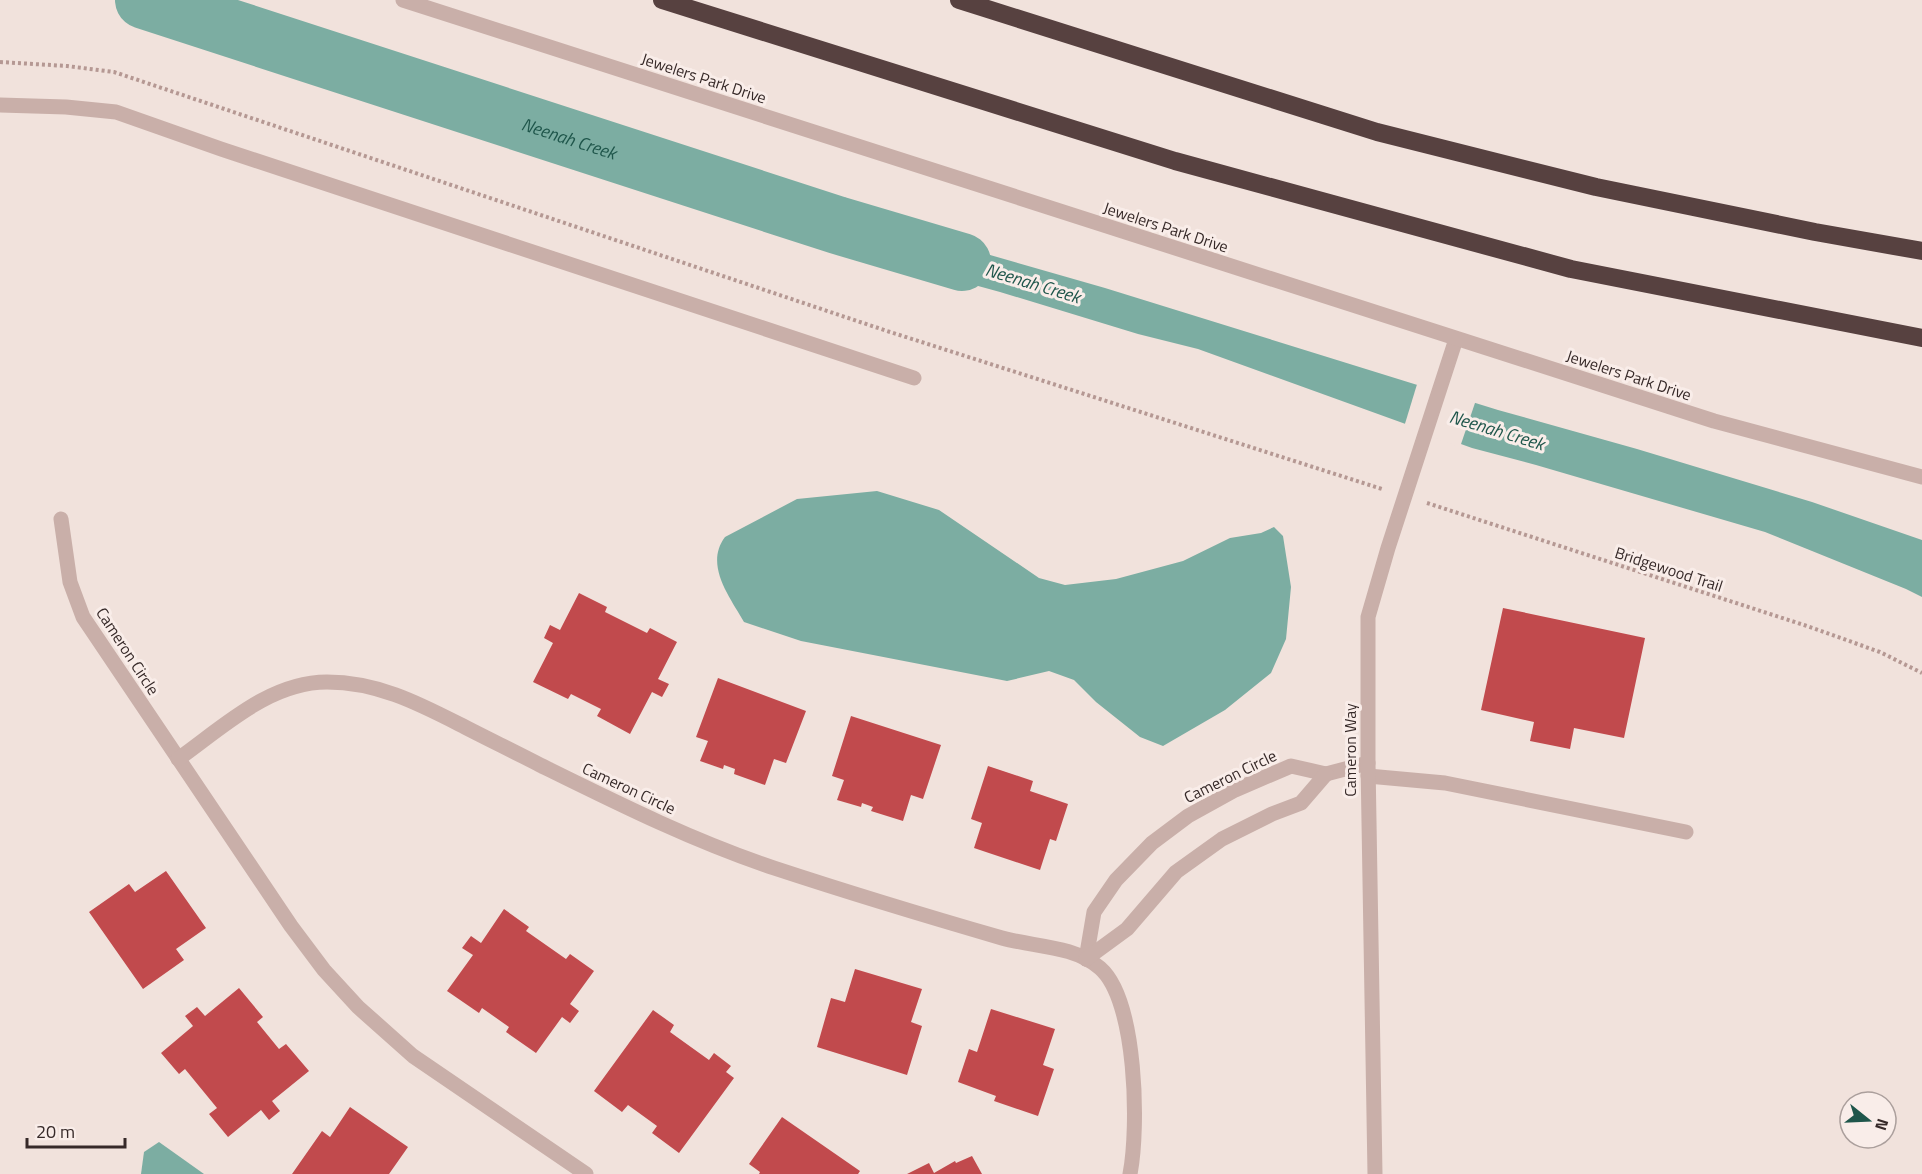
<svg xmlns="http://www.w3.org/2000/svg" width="1922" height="1174" font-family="'Titillium Web',sans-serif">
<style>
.water{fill:#7cada2}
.pier{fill:#f1e2dc}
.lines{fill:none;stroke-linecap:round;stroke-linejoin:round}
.river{stroke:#7cada2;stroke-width:58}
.building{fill:#c14a4d}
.path{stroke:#b59893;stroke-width:4;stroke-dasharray:3 3;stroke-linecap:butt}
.service{stroke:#c9afa9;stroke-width:15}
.minor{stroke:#c9afa9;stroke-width:15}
.tertiary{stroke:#c9afa9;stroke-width:15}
.motorway{stroke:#574140;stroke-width:18}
.labels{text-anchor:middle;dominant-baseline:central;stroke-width:6;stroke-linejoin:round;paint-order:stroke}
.street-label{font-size:16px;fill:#362928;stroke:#f9ede9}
.water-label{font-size:18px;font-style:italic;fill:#1f564b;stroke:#f9ede9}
</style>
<rect width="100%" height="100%" fill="#f1e2dc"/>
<!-- water -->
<g class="water">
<polygon points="917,234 1105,288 1498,410 1637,449 1812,502 1922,540 1922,597 1906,589 1765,532 1536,465 1472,448 1198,349 1138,334 1000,292 887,261 884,239"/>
<path d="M877,491L939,510L1039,578L1065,585L1116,579L1183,561L1230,538L1261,533L1274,527L1283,536L1291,587L1286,639L1271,673L1225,710L1163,746L1140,737L1096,702L1074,680L1049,671L1007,681L801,641L744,622C730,597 704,565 725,537L797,499Z"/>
<polygon points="159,1142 204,1174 141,1174 144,1152"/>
</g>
<!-- pier -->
<g class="pier">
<polygon points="952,241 983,250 971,287 940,279"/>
<polygon points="1418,381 1476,400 1460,447 1404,427"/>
</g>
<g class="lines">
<!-- river -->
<path class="river" id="s1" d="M144,0L837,225L962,262"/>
</g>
<!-- building -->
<g class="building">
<polygon points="579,593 607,607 605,612 647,633 650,628 677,642 658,679 669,684 662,697 652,692 630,734 597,716 601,709 571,694 568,699 533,682 553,643 544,638 550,625 560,630"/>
<polygon points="1503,608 1645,638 1624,738 1574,728 1570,749 1530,741 1534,722 1481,710"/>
<polygon points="718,678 806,711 786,763 774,759 765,785 734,774 735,769 724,765 723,769 700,761 708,741 696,737"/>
<polygon points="851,716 941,745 923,799 911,795 903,821 871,811 873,807 862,803 861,807 837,800 844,780 832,776"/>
<polygon points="988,766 1033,781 1030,791 1068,804 1056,841 1050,839 1040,870 974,848 982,823 971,819"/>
<polygon points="166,871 206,928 176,949 184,960 143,989 89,912 129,884 135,892"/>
<polygon points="504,909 529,927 526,931 566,959 570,954 594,971 570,1004 579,1011 570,1023 562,1017 536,1053 506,1032 509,1027 482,1008 479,1013 447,991 473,955 462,948 471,936 481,943"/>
<polygon points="855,969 922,989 911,1022 922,1026 907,1075 817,1047 831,998 845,1002"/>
<polygon points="239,988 263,1017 257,1022 279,1049 286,1044 309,1071 272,1101 280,1111 269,1120 261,1110 228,1137 209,1114 217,1108 185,1069 179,1074 161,1053 193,1026 185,1016 197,1007 205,1016"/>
<polygon points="991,1009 1055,1029 1043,1065 1054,1069 1038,1116 994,1101 996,1096 958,1082 969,1049 977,1052"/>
<polygon points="653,1010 674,1025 670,1032 709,1060 714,1053 731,1066 726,1072 734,1078 679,1153 652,1133 657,1126 628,1105 622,1112 594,1091"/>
<polygon points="350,1107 408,1147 389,1174 292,1174 322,1131 330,1137"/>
<polygon points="782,1117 860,1171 858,1174 759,1174 760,1172 749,1164"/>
<polygon points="972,1156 982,1174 907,1174 929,1163 934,1173 955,1161 956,1163"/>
</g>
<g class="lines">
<!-- path -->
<g class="path">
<polyline points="0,62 67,66 114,72 887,331 1382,489"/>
<polyline points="1427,503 1804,625 1880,652 1922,673"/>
</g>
<!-- service -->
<polyline class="service" points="1368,776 1445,783 1686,832"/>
<!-- minor -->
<g class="minor">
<polyline points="0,105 66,107 116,112 221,149 914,378"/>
<polyline points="61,519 70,582 83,617 291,926 324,970 358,1007 413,1056 586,1174"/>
<path d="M178,759C222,728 269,682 327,682C376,682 416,702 459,724C486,738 513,751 540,765C617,803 693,841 774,868C850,893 926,916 1002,938C1034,947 1073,945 1100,968C1137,1000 1139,1128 1130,1174"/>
<polyline points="1086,959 1094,912 1116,880 1152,843 1188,816 1235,790 1291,766 1326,774 1368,763"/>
<polyline points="1086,959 1127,929 1176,872 1222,839 1272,814 1301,803 1326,774"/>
<polyline points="1375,1174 1368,763 1368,617 1388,548 1456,339"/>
</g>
<!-- tertiary -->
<polyline class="tertiary" points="403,0 1714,421 1922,477"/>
<!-- motorway -->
<g class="motorway">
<polyline points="662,0 1175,161 1571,269 1922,338"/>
<polyline points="959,0 1377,132 1596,187 1815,232 1922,251"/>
</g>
</g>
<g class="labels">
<!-- street labels -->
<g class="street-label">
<text transform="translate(704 78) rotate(18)">Jewelers Park Drive</text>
<text transform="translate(1166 227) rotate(18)">Jewelers Park Drive</text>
<text transform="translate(1629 375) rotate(18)">Jewelers Park Drive</text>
<text transform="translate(1669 569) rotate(18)">Bridgewood Trail</text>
<text transform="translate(128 651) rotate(57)">Cameron Circle</text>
<text transform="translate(1350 750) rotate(-90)">Cameron Way</text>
<text transform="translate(1230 776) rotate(-26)">Cameron Circle</text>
<text transform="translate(629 788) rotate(25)">Cameron Circle</text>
</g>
<!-- water labels -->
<g class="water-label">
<text stroke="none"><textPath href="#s1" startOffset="447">Neenah Creek</textPath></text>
<text transform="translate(1033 283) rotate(17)">Neenah Creek</text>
<text transform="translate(1497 430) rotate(17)">Neenah Creek</text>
</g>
</g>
<!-- north arrow -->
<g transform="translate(1868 1120) rotate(108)"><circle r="28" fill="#f9ede9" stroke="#ab9f9c" stroke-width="1.5"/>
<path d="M0-4.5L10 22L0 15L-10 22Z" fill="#1f564b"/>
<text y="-9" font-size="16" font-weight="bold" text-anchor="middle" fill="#362928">N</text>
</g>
<!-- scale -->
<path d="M27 1138v9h98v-9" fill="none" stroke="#362928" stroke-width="3"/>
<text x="36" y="1138" font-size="18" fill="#362928" stroke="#f9ede9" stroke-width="4.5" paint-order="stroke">20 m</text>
</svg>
